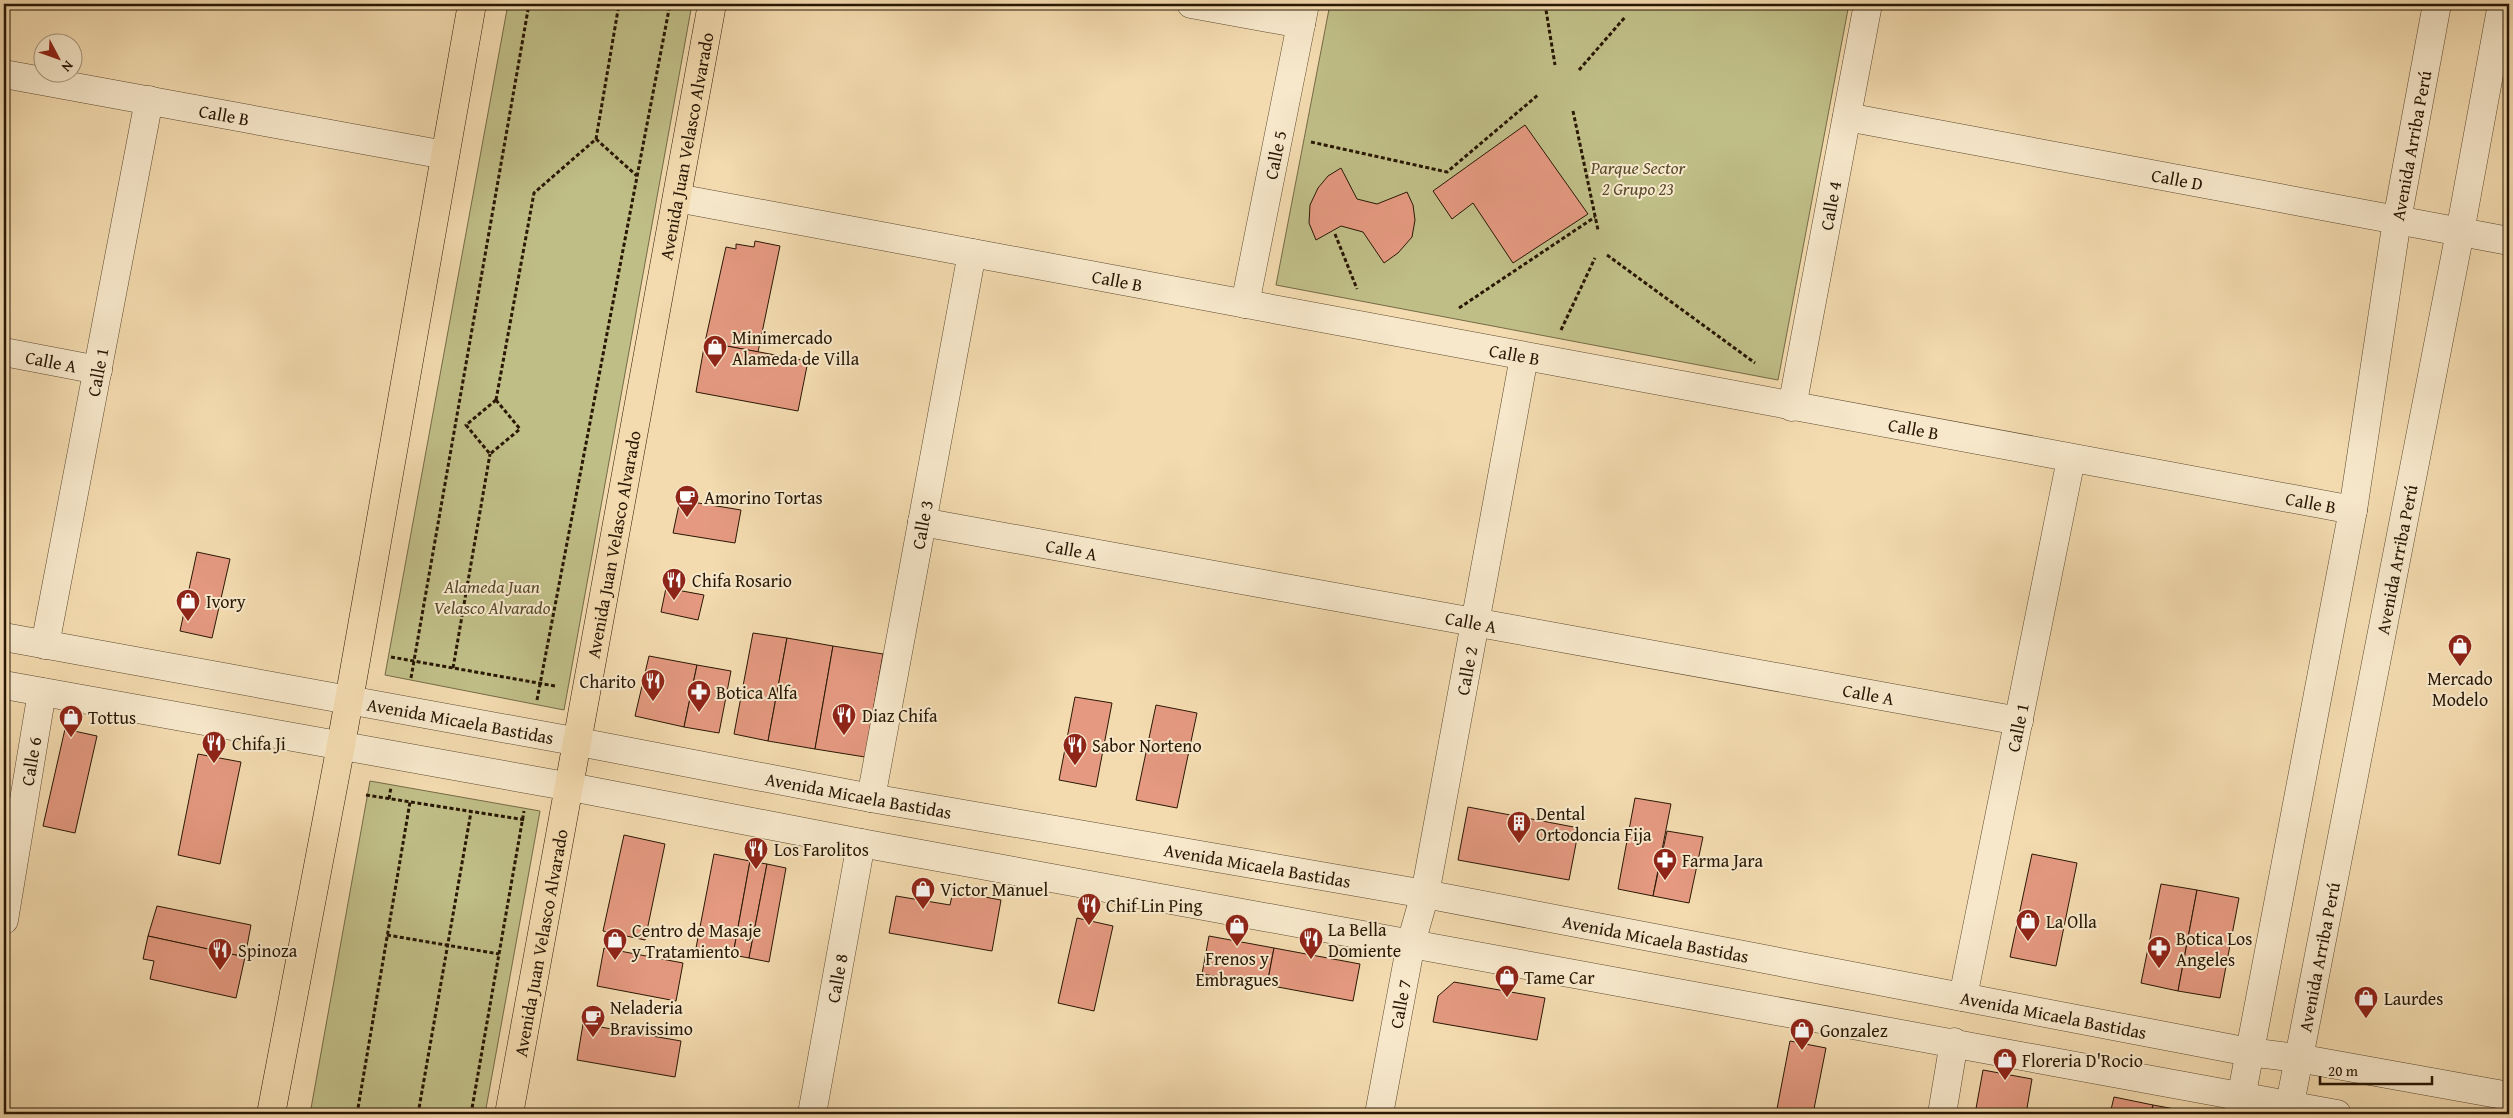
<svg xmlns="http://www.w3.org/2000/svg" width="2513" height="1118" font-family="'Gentium Book Plus',serif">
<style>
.green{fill:#c0be87;stroke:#746a46}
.building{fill:#e49980;stroke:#291704}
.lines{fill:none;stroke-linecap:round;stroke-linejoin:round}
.minor-casing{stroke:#5c482f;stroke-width:29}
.major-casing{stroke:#291704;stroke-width:29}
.path{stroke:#291704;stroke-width:3;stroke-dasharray:4 2.5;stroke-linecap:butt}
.minor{stroke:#f7e8cb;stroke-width:28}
.major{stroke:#f3dbaf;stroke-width:28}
.labels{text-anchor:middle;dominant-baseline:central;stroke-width:4;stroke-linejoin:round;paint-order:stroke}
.street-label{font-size:18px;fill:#291704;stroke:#f7e8cb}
.park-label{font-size:18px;font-style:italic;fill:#56492b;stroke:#f7e8cb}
.poi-label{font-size:18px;fill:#291704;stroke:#f7e8cb;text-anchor:start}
</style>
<rect width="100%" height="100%" fill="#f3dbaf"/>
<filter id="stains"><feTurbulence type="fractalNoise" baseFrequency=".004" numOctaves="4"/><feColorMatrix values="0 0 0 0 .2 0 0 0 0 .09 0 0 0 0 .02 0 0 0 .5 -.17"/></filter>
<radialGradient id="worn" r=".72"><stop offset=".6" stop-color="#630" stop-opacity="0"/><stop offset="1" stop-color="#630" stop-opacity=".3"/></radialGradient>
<!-- green -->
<g class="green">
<polygon points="508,4 692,4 564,710 385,675"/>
<polygon points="1330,4 1849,4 1778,380 1276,285"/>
<polygon points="370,781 540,811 485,1114 310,1114"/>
</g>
<!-- building -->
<g class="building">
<polygon points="1525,125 1588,214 1513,263 1473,203 1452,219 1433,191"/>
<polygon points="1341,168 1357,199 1377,204 1407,192 1413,205 1415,220 1412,237 1398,253 1384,263 1363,232 1341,226 1316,240 1309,223 1310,205 1318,188 1328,176"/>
<polygon points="755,241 780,246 758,352 705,342 726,247 736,249 736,244 754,247"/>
<polygon points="705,342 808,361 798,411 696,392"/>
<polygon points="680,500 741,510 735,543 673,533"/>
<polygon points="197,552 230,559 212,638 180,631"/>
<polygon points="666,588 704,595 698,620 661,612"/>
<polygon points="753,633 787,638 768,741 734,734"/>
<polygon points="787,638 833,646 815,749 768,741"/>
<polygon points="833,646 883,654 865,757 815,749"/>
<polygon points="649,656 697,665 684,727 635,716"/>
<polygon points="697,665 731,671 719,733 684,727"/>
<polygon points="1075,697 1112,703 1096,787 1059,780"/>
<polygon points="1156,705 1197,713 1177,808 1136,800"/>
<polygon points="65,729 97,736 75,833 43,826"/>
<polygon points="198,754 241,762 220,864 178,855"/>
<polygon points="1635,798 1671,804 1653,896 1618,889"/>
<polygon points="1468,807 1579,828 1569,880 1458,860"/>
<polygon points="1667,831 1703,837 1689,903 1653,896"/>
<polygon points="624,835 665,844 645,940 603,931"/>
<polygon points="714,854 750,861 733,955 696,948"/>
<polygon points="2032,854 2077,863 2056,966 2010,957"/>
<polygon points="750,861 767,864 749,958 733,955"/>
<polygon points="767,864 786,868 769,962 749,958"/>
<polygon points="2161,884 2197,890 2178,991 2141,983"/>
<polygon points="2197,890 2239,898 2220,998 2178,991"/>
<polygon points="953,891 1001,900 992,951 889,933 896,896 950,905"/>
<polygon points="157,906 251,925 245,957 148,936"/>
<polygon points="1077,918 1113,926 1094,1011 1058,1003"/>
<polygon points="148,936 245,957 236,998 150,979 154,961 143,959"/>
<polygon points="1209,936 1274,948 1267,985 1202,974"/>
<polygon points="604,948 683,963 676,1001 597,986"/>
<polygon points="1274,948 1360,964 1353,1001 1267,985"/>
<polygon points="1454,982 1545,998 1537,1040 1433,1022 1438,996"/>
<polygon points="583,1024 681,1041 675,1077 577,1060"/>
<polygon points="1790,1041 1826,1048 1813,1114 1776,1114"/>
<polygon points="1983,1070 2032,1079 2026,1114 1975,1114"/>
<polygon points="2114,1097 2153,1105 2151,1114 2110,1114"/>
<polygon points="2153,1105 2191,1112 2190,1114 2151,1114"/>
</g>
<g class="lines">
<defs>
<g id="minor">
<polyline points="1191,4 1301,24"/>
<path id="s1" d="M4,74L445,155"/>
<path id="s2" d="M1847,117L2509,241"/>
<path id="s3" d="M677,198L2353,510"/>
<path id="s4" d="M1245,304L1305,4"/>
<path id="s5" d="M4,352L98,370"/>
<path id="s6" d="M1792,407L1868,4"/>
<path id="s7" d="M922,522L2019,721"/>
<path id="s8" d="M4,637L579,742L871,798L1425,894L2249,1052L2298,1058L2509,1096"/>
<path id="s9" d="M45,645L149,100"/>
<polyline points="4,685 571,787 861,843 2337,1114"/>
<path id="s10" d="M871,798L972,253"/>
<path id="s11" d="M4,920L42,692"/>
<path id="s12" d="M1963,997L2071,459"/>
<path id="s13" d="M812,1114L861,843"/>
<path id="s14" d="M1379,1114L1411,943L1425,894L1524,357"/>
<polyline points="1942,1114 1954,1042"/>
<path id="s15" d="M2238,1114L2353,510L2397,220L2437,4"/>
<path id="s16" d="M2288,1114L2460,232L2502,4"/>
</g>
<g id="major">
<polyline points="271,1114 341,745 472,4"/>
<path id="s17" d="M509,1114L712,4"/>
</g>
</defs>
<!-- minor casing -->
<use href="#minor" class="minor-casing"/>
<!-- major casing -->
<use href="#major" class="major-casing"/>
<!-- path -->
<g class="path">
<polyline points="1545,4 1555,65"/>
<polyline points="1579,70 1626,16"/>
<polyline points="1573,111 1598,230"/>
<polyline points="596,139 637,176"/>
<polyline points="1311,142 1447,172 1538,95"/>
<polyline points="1335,234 1357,289"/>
<polyline points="1607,255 1755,363"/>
<polyline points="1459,308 1595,217"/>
<polyline points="1561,330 1595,258"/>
<polyline points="496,400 534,193 596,139 619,4"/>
<polygon points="496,400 520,429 490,454 466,425"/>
<polyline points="391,657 555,686"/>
<polyline points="453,668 490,454"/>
<polyline points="411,678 529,4"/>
<polyline points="537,700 670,4"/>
<polyline points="366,795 526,820"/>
<polyline points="389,799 391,787"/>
<polyline points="387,935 499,954"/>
<polyline points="357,1114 410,802"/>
<polyline points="418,1114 471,812"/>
<polyline points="471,1114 524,811"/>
</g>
<!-- minor -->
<use href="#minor" class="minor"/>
<!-- major -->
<use href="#major" class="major"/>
</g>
<!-- icons -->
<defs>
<symbol id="shop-pin" viewBox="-11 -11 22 30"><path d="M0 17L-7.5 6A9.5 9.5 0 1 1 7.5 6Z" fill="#8f2418" stroke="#f7e8cb"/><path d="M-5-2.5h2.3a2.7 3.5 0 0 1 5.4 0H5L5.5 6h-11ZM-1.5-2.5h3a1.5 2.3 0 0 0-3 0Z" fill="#fff"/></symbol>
<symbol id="cafe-pin" viewBox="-11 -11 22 30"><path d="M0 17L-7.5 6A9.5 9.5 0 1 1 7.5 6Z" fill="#8f2418" stroke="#f7e8cb"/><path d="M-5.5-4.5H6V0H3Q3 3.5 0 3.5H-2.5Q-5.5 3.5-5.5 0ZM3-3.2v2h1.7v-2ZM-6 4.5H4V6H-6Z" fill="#fff"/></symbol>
<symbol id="restaurant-pin" viewBox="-11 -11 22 30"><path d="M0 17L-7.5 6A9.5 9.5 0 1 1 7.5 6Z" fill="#8f2418" stroke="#f7e8cb"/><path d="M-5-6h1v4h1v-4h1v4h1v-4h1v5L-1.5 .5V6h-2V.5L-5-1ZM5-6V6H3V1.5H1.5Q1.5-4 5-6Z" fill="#fff"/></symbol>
<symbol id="pharmacy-pin" viewBox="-11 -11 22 30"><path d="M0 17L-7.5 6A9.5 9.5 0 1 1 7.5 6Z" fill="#8f2418" stroke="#f7e8cb"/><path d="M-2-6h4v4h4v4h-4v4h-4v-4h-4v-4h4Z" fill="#fff"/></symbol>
<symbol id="building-pin" viewBox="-11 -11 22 30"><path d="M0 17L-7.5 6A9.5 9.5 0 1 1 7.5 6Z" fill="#8f2418" stroke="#f7e8cb"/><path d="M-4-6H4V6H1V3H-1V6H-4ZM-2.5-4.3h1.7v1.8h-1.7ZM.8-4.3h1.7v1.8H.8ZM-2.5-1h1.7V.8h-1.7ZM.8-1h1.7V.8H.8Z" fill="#fff"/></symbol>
</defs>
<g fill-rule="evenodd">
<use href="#shop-pin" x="701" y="333" width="28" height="38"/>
<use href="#cafe-pin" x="673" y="483" width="28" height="38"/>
<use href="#restaurant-pin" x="660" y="566" width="28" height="38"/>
<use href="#shop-pin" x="174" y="587" width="28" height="38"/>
<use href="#shop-pin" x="2446" y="632" width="28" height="38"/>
<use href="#restaurant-pin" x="639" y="667" width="28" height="38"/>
<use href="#pharmacy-pin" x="685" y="678" width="28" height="38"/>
<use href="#restaurant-pin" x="830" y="701" width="28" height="38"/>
<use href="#shop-pin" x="57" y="703" width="28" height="38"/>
<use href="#restaurant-pin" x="200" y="729" width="28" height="38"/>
<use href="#restaurant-pin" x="1061" y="731" width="28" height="38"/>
<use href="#building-pin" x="1505" y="809" width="28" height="38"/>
<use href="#restaurant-pin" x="742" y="835" width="28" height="38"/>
<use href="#pharmacy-pin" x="1651" y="846" width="28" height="38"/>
<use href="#shop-pin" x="909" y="875" width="28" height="38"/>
<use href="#restaurant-pin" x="1075" y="891" width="28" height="38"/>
<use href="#shop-pin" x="2014" y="907" width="28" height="38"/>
<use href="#shop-pin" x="1223" y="912" width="28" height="38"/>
<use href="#restaurant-pin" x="1297" y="925" width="28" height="38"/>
<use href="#shop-pin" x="601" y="926" width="28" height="38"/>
<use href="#pharmacy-pin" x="2145" y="934" width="28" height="38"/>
<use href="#restaurant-pin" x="206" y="936" width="28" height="38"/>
<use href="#shop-pin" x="1493" y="963" width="28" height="38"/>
<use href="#shop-pin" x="2352" y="984" width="28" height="38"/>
<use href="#cafe-pin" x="579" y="1003" width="28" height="38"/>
<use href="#shop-pin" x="1788" y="1016" width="28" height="38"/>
<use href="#shop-pin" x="1991" y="1046" width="28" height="38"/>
</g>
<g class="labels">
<!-- street labels -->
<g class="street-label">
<text stroke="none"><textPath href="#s1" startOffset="224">Calle B</textPath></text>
<text stroke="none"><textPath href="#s17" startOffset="984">Avenida Juan Velasco Alvarado</textPath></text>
<text stroke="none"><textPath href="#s15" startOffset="984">Avenida Arriba Perú</textPath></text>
<text stroke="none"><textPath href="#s4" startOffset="152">Calle 5</textPath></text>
<text stroke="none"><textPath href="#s2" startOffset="336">Calle D</textPath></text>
<text stroke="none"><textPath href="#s6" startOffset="205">Calle 4</textPath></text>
<text stroke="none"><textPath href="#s3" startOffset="448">Calle B</textPath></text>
<text stroke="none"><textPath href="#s3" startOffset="852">Calle B</textPath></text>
<text stroke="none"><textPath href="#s5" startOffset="48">Calle A</textPath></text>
<text stroke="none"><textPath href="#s9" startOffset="278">Calle 1</textPath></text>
<text stroke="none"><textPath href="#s3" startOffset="1258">Calle B</textPath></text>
<text stroke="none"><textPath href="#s3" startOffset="1662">Calle B</textPath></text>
<text stroke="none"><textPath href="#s10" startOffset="278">Calle 3</textPath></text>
<text stroke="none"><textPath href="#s17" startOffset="579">Avenida Juan Velasco Alvarado</textPath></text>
<text stroke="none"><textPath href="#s7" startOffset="152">Calle A</textPath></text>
<text stroke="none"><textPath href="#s16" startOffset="565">Avenida Arriba Perú</textPath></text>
<text stroke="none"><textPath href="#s7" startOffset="558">Calle A</textPath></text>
<text stroke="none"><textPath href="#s14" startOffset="452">Calle 2</textPath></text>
<text stroke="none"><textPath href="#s7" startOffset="962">Calle A</textPath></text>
<text stroke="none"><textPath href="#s8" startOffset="464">Avenida Micaela Bastidas</textPath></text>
<text stroke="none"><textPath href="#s12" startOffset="275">Calle 1</textPath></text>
<text stroke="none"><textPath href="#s11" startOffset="161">Calle 6</textPath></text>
<text stroke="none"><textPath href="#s8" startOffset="869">Avenida Micaela Bastidas</textPath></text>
<text stroke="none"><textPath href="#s8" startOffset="1274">Avenida Micaela Bastidas</textPath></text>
<text stroke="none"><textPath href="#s8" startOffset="1679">Avenida Micaela Bastidas</textPath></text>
<text stroke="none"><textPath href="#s17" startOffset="174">Avenida Juan Velasco Alvarado</textPath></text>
<text stroke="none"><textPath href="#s16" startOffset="160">Avenida Arriba Perú</textPath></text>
<text stroke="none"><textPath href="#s13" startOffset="138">Calle 8</textPath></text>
<text stroke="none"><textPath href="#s14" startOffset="112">Calle 7</textPath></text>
<text stroke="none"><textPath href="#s8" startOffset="2084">Avenida Micaela Bastidas</textPath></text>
</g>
<!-- park labels -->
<g class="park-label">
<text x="1638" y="167">Parque Sector<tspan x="1638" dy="21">2 Grupo 23</tspan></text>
<text x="492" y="586">Alameda Juan<tspan x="492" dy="21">Velasco Alvarado</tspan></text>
</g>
<!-- poi labels -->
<g class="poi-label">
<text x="732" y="337">Minimercado<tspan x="732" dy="21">Alameda de Villa</tspan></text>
<text x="704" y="497">Amorino Tortas</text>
<text x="692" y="580">Chifa Rosario</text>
<text x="206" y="601">Ivory</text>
<text x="2460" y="678" text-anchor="middle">Mercado<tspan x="2460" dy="21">Modelo</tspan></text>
<text x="636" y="681" text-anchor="end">Charito</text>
<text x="716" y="692">Botica Alfa</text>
<text x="862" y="715">Diaz Chifa</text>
<text x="88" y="717">Tottus</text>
<text x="232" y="743">Chifa Ji</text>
<text x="1092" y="745">Sabor Norteno</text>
<text x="1536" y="813">Dental<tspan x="1536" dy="21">Ortodoncia Fija</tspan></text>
<text x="774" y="849">Los Farolitos</text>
<text x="1682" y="860">Farma Jara</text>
<text x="940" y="889">Victor Manuel</text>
<text x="1106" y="905">Chif Lin Ping</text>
<text x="2046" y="921">La Olla</text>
<text x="1328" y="929">La Bella<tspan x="1328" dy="21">Domiente</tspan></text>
<text x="632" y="930">Centro de Masaje<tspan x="632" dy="21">y Tratamiento</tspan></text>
<text x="2176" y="938">Botica Los<tspan x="2176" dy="21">Angeles</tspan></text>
<text x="238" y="950">Spinoza</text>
<text x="1237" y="958" text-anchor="middle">Frenos y<tspan x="1237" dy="21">Embragues</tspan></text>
<text x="1524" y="977">Tame Car</text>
<text x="2384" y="998">Laurdes</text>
<text x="610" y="1007">Neladeria<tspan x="610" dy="21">Bravissimo</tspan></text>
<text x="1820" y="1030">Gonzalez</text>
<text x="2022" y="1060">Floreria D'Rocio</text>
</g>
</g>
<!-- margin -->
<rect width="2513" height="1118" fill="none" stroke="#f3dbaf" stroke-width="20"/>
<rect x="5" y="5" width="2503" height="1108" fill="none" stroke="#291704" stroke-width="2.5"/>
<rect x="10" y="10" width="2493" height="1098" fill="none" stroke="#291704"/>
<!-- north arrow -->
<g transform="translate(58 58) rotate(131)"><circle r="24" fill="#f7e8cb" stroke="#a5947b"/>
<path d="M0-4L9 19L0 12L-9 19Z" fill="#8f2418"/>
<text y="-8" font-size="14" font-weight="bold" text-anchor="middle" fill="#291704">N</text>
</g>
<!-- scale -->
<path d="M2320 1076v8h112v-8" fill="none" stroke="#291704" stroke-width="2.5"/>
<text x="2328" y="1076" font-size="15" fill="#291704" stroke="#f7e8cb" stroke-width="4" paint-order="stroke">20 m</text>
<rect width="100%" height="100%" filter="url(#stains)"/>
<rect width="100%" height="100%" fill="url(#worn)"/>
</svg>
